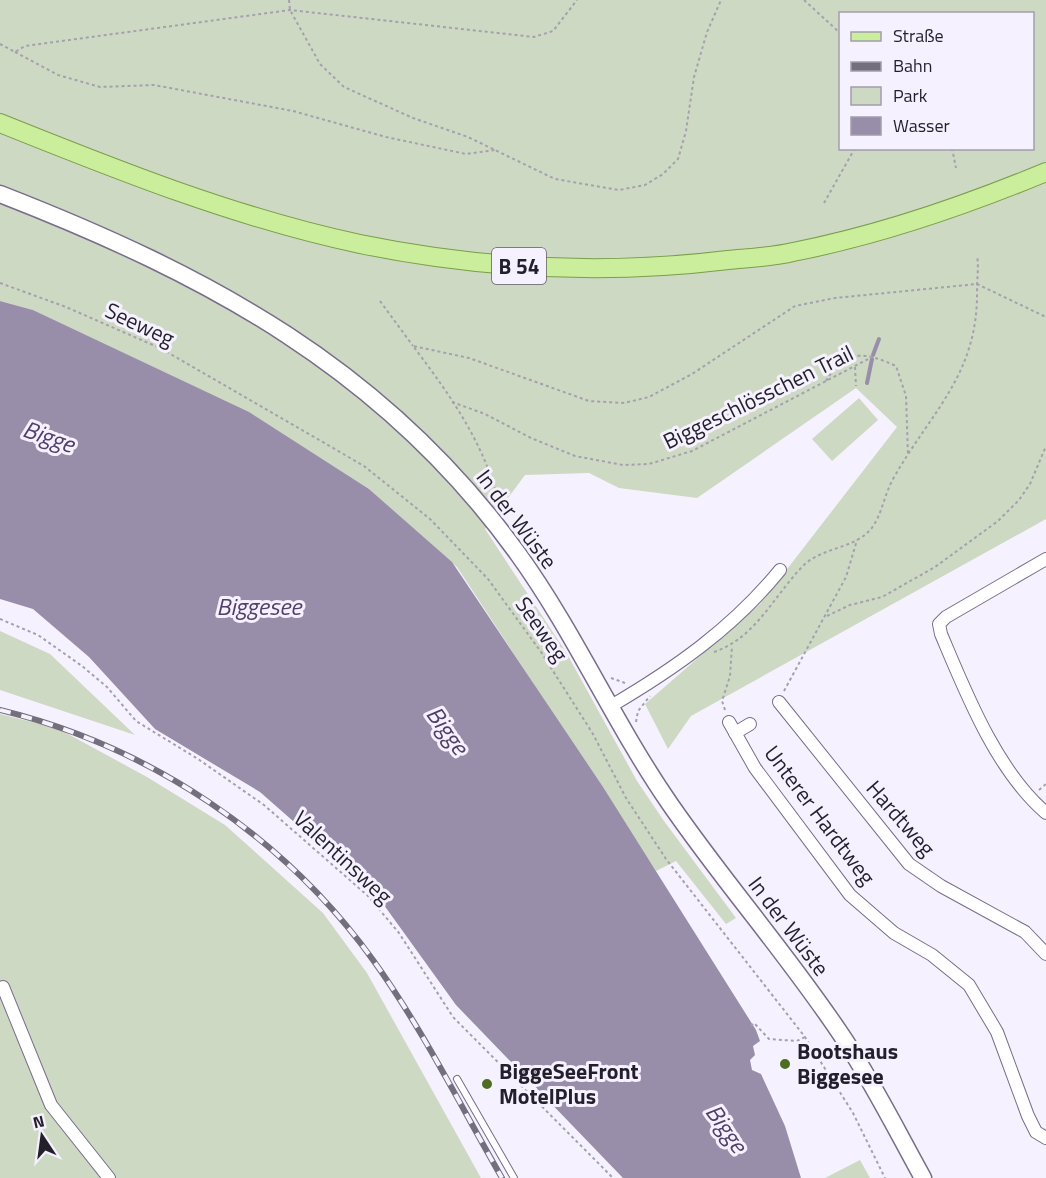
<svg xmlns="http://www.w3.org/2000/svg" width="1046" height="1178" font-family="'Titillium Web',sans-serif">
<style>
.green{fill:#ced9c3;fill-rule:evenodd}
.water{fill:#988ea9}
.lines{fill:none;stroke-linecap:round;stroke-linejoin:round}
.stream{stroke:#988ea9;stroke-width:4}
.service-casing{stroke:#786d8b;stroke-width:8}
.minor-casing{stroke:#786d8b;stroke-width:14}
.secondary-casing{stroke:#786d8b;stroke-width:19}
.primary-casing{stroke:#7a9e4a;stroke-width:20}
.path{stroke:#a5a0ad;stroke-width:2;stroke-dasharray:3 3;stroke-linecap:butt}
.service{stroke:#fff;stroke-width:6}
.minor{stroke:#fff;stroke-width:12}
.secondary{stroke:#fff;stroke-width:16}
.primary{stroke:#cbee9c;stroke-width:18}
.rail-casing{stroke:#746f7c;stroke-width:6}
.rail{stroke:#f6f1ff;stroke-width:4;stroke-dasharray:11;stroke-linecap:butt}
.poi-dot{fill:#4e6c22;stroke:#f6f1ff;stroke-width:2}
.labels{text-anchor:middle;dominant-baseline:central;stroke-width:6;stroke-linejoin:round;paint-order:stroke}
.shield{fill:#f6f1ff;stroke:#625e6b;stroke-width:1.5}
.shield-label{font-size:21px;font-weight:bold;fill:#231f2b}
.street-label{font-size:22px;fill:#231f2b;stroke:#f6f1ff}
.poi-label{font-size:22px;font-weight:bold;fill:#231f2b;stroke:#f6f1ff;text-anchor:start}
.water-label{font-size:24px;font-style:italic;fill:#503f68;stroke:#f6f1ff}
</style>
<rect width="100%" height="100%" fill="#f6f1ff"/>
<!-- green -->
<g class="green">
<path d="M0,0H1046V519L691,716L668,749L645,704L760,604L897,427L856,388L697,498L619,488L589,473L525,475L485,529L566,652L637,781L664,821L736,918L726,924L676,861L656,871L457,567L369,489L248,412L33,310L0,301ZM840,14H1032V148H840Z"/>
<polygon points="859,398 878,420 832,461 812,439"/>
<polygon points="0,631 50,654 135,735 0,690"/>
<polygon points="0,714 57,728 147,777 225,825 323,913 367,973 481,1178 0,1178"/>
<polygon points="860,1160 870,1178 825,1178"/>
</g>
<!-- water -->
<polygon class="water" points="0,301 33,310 249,412 369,489 452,562 603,787 756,1030 760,1041 753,1046 755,1055 750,1060 752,1070 761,1074 785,1126 801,1178 623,1178 456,1005 376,894 260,792 155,729 89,657 33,609 0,599"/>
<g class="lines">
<!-- stream -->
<g class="stream">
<polyline points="873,355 879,339"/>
<polyline points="867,383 872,359"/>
</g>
<defs>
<polyline id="service" points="457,1079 514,1178"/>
<g id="minor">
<path d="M1046,559L946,617L939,624L941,634C966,693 996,770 1046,813"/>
<polyline points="779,702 909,864 941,886 1025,932 1046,954"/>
<path d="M611,706C674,669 733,628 780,570"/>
<polyline points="729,722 755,768 850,895 894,933 932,955 969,985 997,1032 1028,1116 1036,1132 1046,1138"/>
<polyline points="735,733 750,724"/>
<polyline points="3,987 51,1105 109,1178"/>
</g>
<path id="secondary" d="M0,194C208,275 385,369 518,554C575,633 614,723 670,804C725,884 790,957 844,1039C873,1083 897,1131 923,1178"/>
<path id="primary" d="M0,123C117,170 237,218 360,244C482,269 605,275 728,260C749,258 772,257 793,252C880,235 964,206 1046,172"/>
</defs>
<!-- service casing -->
<use href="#service" class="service-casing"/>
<!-- minor casing -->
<use href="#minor" class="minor-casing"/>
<!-- secondary casing -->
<use href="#secondary" class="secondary-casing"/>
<!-- primary casing -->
<use href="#primary" class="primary-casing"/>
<!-- path -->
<g class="path">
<polyline points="289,0 290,10 320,64 344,87 413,118 468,137 555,179 619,190 645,185 663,174 678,159 686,131 694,77 707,32 721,0"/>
<polyline points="804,0 840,33"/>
<polyline points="0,44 15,52 25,46 290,10 534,37 553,31 577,0"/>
<polyline points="15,52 58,75 100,87 154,85 293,111 386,137 466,154 495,150"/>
<polyline points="952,148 956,168"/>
<polyline points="824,203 855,148"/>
<polyline points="0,283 66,307 162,349 364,466 430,519 488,579 541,652 593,734 626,798 666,859 805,1037 853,1113 885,1178"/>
<polyline points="380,301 413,346"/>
<polyline points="855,367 856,386"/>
<path d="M826,381C845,348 865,352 896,366L906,396L908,455"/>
<polyline points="452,402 485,414 531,438 575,456 623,465 649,464 692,451 872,357"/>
<path d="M497,496C482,440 448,392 413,346L469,358L589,401L624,403L649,397L692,374L795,306L835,298L977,284L1046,317"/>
<polyline points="827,616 850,605 882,597 935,567 998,521 1019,500 1030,484 1046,446"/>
<polyline points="0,619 38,635 82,666 107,687 136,721 198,759 264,805 368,896 399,933 453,1017 613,1178"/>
<path d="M714,652C756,638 774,595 804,565C823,547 854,549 871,529C882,515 884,495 893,479C932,410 979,374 977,288C977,277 979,267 977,256"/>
<polyline points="611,678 625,683"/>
<polyline points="784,691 846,577 857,540"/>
<polyline points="725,710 722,701 730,676 732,646"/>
<polyline points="636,722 638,711 650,696"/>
<polyline points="1039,790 1046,784"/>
<polyline points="751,1026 754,1023 769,1039 797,1041 805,1037"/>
</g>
<!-- service -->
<use href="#service" class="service"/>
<!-- minor -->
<use href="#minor" class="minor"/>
<!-- secondary -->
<use href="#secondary" class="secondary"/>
<!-- primary -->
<use href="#primary" class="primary"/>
<defs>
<path id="rail" d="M0,710C148,746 283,835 373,960C422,1028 460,1105 502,1178"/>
</defs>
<!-- rail casing -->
<use href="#rail" class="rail-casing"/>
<!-- rail -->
<use href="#rail" class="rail"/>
</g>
<!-- markers -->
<g class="poi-dot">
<circle cx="785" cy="1064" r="6"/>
<circle cx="487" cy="1084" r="6"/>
</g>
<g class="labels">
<!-- shield labels -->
<rect class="shield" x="492" y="248" width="54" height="36" rx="4.5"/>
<g class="shield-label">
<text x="519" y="266">B 54</text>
</g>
<!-- street labels -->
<g class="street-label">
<text transform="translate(140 324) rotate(25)">Seeweg</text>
<text transform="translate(758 397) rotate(-26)">Biggeschlösschen Trail</text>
<text transform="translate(517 519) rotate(53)">In der Wüste</text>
<text transform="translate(542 629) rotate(55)">Seeweg</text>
<text transform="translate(820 815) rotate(53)">Unterer Hardtweg</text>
<text transform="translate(901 818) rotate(49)">Hardtweg</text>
<text transform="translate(343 857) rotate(43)">Valentinsweg</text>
<text transform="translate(789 926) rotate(53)">In der Wüste</text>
</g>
<!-- poi labels -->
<g class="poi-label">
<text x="797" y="1051">Bootshaus<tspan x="797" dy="25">Biggesee</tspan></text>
<text x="499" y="1071">BiggeSeeFront<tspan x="499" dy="25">MotelPlus</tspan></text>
</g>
<!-- water labels -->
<g class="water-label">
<text transform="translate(49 436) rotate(19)">Bigge</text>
<text x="259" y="606">Biggesee</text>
<text transform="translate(448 730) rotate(54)">Bigge</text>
<text transform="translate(727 1128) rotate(55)">Bigge</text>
</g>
</g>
<!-- legend -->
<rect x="839" y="12" width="195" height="138" fill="#f6f1ff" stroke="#a29daa" stroke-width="1.5"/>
<rect x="851" y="32" width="30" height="9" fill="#cbee9c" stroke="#a29daa" stroke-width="1.5"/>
<text x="893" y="42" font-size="18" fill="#231f2b">Straße</text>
<rect x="851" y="62" width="30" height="9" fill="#746f7c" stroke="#a29daa" stroke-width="1.5"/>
<text x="893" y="72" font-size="18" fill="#231f2b">Bahn</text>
<rect x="851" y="87" width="30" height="18" fill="#ced9c3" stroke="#a29daa" stroke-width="1.5"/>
<text x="893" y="102" font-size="18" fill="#231f2b">Park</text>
<rect x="851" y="117" width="30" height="18" fill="#988ea9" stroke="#a29daa" stroke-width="1.5"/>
<text x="893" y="132" font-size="18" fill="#231f2b">Wasser</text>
<!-- north arrow -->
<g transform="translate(42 1136) rotate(347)" stroke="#f6f1ff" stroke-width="4.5" paint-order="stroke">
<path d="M0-4.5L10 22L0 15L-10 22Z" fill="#231f2b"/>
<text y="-9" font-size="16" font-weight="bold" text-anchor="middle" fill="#231f2b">N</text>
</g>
</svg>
